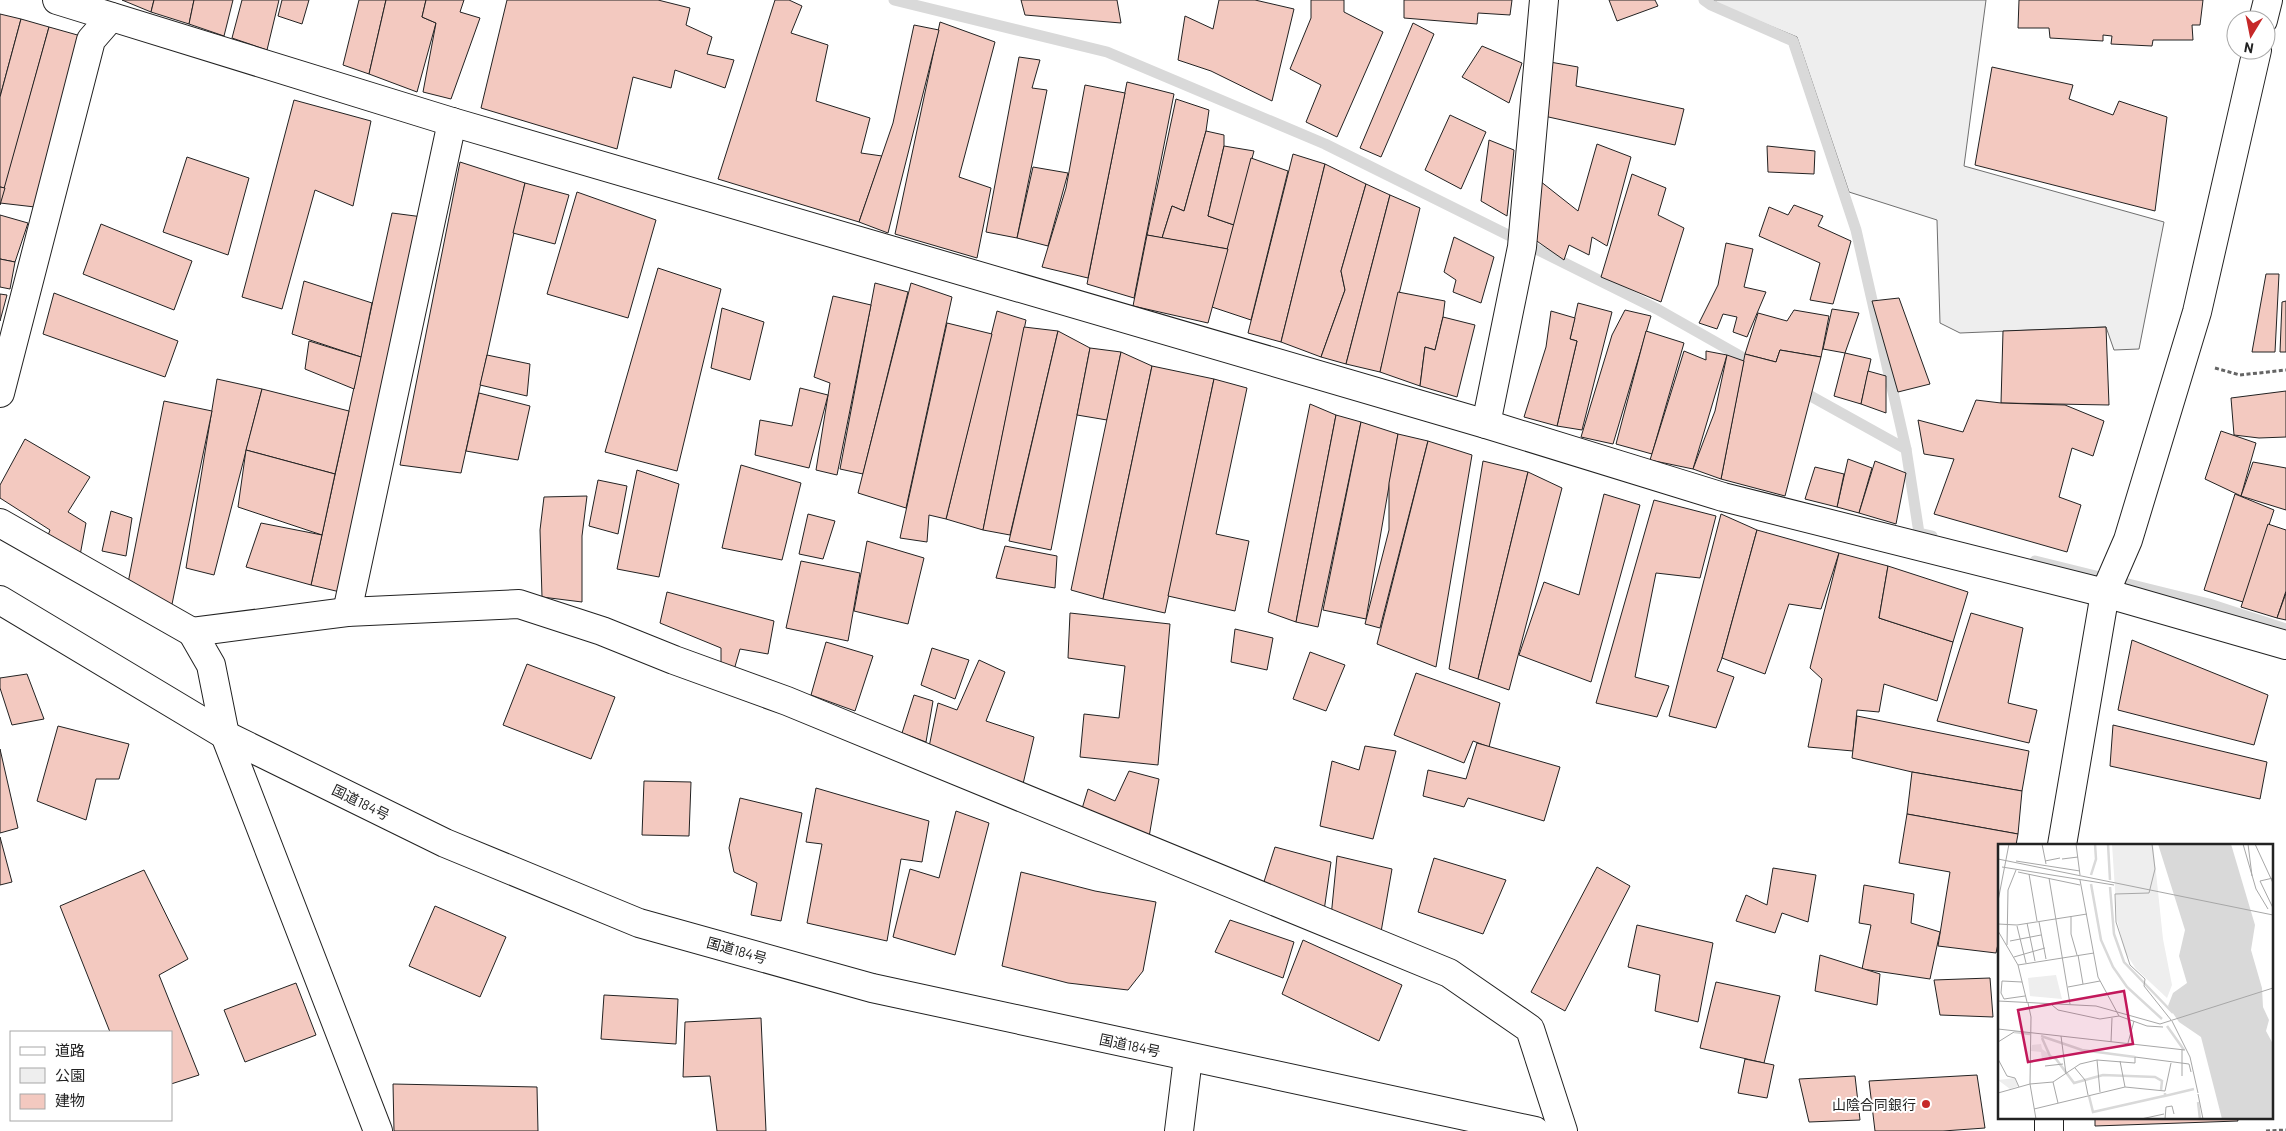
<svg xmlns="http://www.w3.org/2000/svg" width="2286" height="1131" font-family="Barlow,'Noto Sans JP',sans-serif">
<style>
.green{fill:#eee;stroke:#6f6f6f}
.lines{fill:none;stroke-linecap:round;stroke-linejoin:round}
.stream{stroke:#d9d9d9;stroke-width:11}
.building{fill:#f3c9c0;stroke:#222}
.minor-casing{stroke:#222;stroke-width:30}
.trunk-casing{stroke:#222;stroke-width:30}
.path{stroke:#646464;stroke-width:3;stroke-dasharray:4 2.5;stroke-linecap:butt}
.minor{stroke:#fff;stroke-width:28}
.trunk{stroke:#fff;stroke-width:28}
.poi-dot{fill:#c62828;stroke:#fff;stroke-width:2}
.labels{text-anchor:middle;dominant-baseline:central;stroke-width:4;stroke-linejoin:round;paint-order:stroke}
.street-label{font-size:14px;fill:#222;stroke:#fff}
.poi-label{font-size:14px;fill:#222;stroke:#fff;text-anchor:end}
.inset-river{fill:none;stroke:#d9d9d9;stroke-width:2.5}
.inset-road{fill:none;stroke:#a7a7a7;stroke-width:1}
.view{fill:#c2185b;fill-opacity:0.15;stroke:#c2185b;stroke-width:2.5}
.inset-edge{fill:none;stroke:#222;stroke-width:2.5}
</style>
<rect width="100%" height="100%" fill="#fff"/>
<!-- green -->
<polygon class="green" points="1713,0 1986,0 1964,166 2164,222 2139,349 2114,350 2106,327 1960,333 1940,323 1937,220 1849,192 1797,37 1724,7"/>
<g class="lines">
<!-- stream -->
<g class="stream">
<polyline points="894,0 1107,52 1325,144 1657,309 1756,365"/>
<polyline points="1704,0 1711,5 1793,41 1856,230 1906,449"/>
<polyline points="1798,389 1906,449 1919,533 1932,536"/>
<polyline points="2035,561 2209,604 2286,629"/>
</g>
</g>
<!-- building -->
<g class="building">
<polygon points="122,0 154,0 151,12"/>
<polygon points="154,0 194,0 189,24 151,12"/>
<polygon points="194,0 233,0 224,36 189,24"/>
<polygon points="242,0 279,0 267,50 232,38"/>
<polygon points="282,0 309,0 302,24 278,16"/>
<polygon points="359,0 386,0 369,74 343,65"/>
<polygon points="386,0 426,0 422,17 436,23 417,92 369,74"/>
<polygon points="426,0 464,0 460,12 480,18 451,99 423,92 436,23 422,17"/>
<polygon points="507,0 658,0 690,8 686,25 712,37 707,54 734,60 725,88 675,70 671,88 633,77 617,149 481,108"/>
<polygon points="775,0 789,0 802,6 791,33 828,45 816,101 870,118 861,153 882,156 859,222 718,179"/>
<polygon points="1021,0 1117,0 1121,23 1025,15"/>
<polygon points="1219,0 1255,0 1294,9 1272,101 1211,71 1178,60 1185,16 1213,29"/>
<polygon points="1311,0 1344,0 1344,12 1383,32 1337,137 1306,122 1321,85 1290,69 1311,18"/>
<polygon points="1404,0 1512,0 1510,15 1478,13 1477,24 1404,18"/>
<polygon points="1609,0 1655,0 1658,6 1617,21"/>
<polygon points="2019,0 2203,0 2200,25 2192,25 2193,40 2153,40 2152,46 2111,44 2112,36 2103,35 2103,41 2050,38 2049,28 2018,28"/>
<polygon points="0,14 21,19 0,97"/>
<polygon points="21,19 49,27 5,188 0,187 0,97"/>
<polygon points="940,22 995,42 959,177 991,188 977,258 895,234"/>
<polygon points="1413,23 1434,34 1381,157 1360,148"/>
<polygon points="914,25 939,30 888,233 859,222 893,123"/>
<polygon points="49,27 81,36 35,207 0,203"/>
<polygon points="1482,46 1522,63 1509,103 1462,77"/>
<polygon points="1019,57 1040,60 1032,88 1047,90 1017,238 986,232"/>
<polygon points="1550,62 1578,67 1576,86 1684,109 1675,145 1544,116"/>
<polygon points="1992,67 2073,85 2069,99 2113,115 2119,101 2167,117 2155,211 1975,165"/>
<polygon points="1127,82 1174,94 1134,298 1087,284"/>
<polygon points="1085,85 1125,93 1088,278 1042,267 1066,188"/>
<polygon points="1176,99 1209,110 1206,131 1184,211 1172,206 1162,238 1147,235"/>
<polygon points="294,100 371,121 353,206 315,190 282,309 242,297"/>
<polygon points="1450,115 1486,132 1461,189 1425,170"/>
<polygon points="1206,131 1224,135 1224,146 1208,216 1234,225 1228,249 1162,238 1172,206 1184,211"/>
<polygon points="1489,140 1514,150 1507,216 1481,201"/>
<polygon points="1597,144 1631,157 1607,246 1592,237 1589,255 1569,245 1564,260 1531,237 1540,181 1578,211"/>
<polygon points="1224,146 1254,151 1234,225 1208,216"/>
<polygon points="1767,146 1815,151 1814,174 1768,172"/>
<polygon points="1293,154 1325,164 1281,342 1248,333"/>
<polygon points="187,157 249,178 228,255 163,232"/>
<polygon points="1251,158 1288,171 1251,320 1212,307"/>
<polygon points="460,162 525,183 461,473 400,465"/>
<polygon points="1325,164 1366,184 1341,271 1345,290 1321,357 1281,342"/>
<polygon points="1033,167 1068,173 1048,246 1017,238"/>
<polygon points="1632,174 1666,188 1658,215 1684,228 1661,302 1601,277"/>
<polygon points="525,183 569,195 555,244 513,233"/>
<polygon points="1366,184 1390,195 1346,364 1321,357 1345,290 1341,271"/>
<polygon points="0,187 5,188 0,205"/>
<polygon points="577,192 656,220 628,318 547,294"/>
<polygon points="1390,195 1420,208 1380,372 1346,364"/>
<polygon points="1794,205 1823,216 1818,226 1851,241 1833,304 1810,300 1820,263 1759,236 1769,207 1788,215"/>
<polygon points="392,213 423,217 340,592 311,585"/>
<polygon points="0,215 28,223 15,262 0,259"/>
<polygon points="101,224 192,261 174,310 83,274"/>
<polygon points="1147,235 1228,249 1208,323 1133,306"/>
<polygon points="1454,237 1494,257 1481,303 1453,292 1456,280 1444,272"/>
<polygon points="1726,243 1753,249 1744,287 1766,292 1747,337 1733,332 1737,317 1723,314 1717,329 1699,323 1718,285"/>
<polygon points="0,259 15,262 10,289 0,287"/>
<polygon points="658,268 721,289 677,471 605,452"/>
<polygon points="2266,274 2279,274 2275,352 2252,352"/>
<polygon points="304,281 372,303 361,357 292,334"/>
<polygon points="875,283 908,292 863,474 840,469"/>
<polygon points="911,283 952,297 906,508 858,493"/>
<polygon points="1398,292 1445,301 1443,317 1435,350 1425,347 1420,386 1380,372"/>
<polygon points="54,293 178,341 165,377 43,334"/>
<polygon points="0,294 7,295 0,321"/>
<polygon points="833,296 871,305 837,475 816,470 830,383 814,377"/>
<polygon points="1899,298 1930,384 1898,392 1872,301"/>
<polygon points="2286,301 2286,352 2280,352 2282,302"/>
<polygon points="1578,303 1612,312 1582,430 1557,426 1577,341 1570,339"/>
<polygon points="722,308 764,322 750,380 711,368"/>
<polygon points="1832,309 1859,313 1845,353 1823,349"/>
<polygon points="1625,310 1651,316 1613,444 1581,437 1612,335"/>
<polygon points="1794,310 1829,316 1821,357 1780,350 1776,362 1745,354 1758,313 1787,321"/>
<polygon points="997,311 1026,320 983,530 946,519"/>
<polygon points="1551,311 1575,318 1570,339 1577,341 1557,426 1524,417 1546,347"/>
<polygon points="1443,317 1475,325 1457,397 1420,386 1425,347 1435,350"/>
<polygon points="947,323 992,334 946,519 929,515 927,542 900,538"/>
<polygon points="1024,327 1058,331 1010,535 983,530"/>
<polygon points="2106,327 2109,405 2001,403 2003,331"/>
<polygon points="1058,331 1090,348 1051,550 1009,541"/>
<polygon points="1646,331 1684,343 1652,454 1616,444"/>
<polygon points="309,341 361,357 354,389 305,369"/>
<polygon points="1090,348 1121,352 1107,420 1077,415"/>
<polygon points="1780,350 1821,357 1785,496 1721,479 1745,354 1776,362"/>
<polygon points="1684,351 1706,360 1706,351 1727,355 1693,469 1650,460"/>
<polygon points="1121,352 1152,366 1103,599 1071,590"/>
<polygon points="1845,353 1871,359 1861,404 1834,396"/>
<polygon points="487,355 530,364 527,396 480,385"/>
<polygon points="1727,355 1744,361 1721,479 1693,469 1715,411"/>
<polygon points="1152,366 1214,379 1165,613 1103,599"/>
<polygon points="1868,371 1886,376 1886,413 1861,404"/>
<polygon points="217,379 262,389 214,575 186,568"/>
<polygon points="1214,379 1247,388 1216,534 1249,541 1235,611 1168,596"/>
<polygon points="800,388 828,395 809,468 755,455 760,420 792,426"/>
<polygon points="262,389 349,411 335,474 246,450"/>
<polygon points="2286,391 2286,437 2259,438 2234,435 2231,398"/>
<polygon points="479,393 530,406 518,460 466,451"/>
<polygon points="1976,400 2001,403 2065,405 2104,421 2093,456 2072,448 2059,497 2081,505 2067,552 1934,514 1954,459 1924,454 1918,420 1963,432"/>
<polygon points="164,401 212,411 171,609 128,583"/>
<polygon points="1310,404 1336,415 1296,622 1268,612"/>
<polygon points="1336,415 1361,422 1318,627 1296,622"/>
<polygon points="1361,422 1398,434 1366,619 1323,610"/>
<polygon points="2221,431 2256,443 2241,496 2205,479"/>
<polygon points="1398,434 1428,441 1380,628 1365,624 1389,530 1389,483"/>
<polygon points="25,439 90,477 68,512 86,523 79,561 46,541 50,530 0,498 0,485"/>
<polygon points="1428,441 1472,455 1436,667 1377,644"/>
<polygon points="246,450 335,474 322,535 238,507"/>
<polygon points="1848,459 1872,468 1859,513 1837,507"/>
<polygon points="1483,461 1528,472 1478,679 1449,669"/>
<polygon points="1875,461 1906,473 1896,524 1859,513"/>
<polygon points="2253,462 2286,468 2286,510 2241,496"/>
<polygon points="741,465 801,483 782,560 722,548"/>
<polygon points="1815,467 1844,474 1837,507 1805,499"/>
<polygon points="637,470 679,484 659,577 617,569"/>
<polygon points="1528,472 1562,488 1509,690 1478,679"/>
<polygon points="598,480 627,486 618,534 589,526"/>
<polygon points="1604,494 1640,505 1591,682 1519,655 1544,582 1579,595"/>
<polygon points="2235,494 2274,510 2243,602 2204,590"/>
<polygon points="587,496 582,536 582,602 542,597 540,530 544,497"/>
<polygon points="1654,500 1716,516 1700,578 1656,573 1635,677 1669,686 1657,717 1596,703"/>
<polygon points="111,511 132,518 126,556 102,551"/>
<polygon points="808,514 835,521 823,559 799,554"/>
<polygon points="1721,514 1757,530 1722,658 1717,671 1734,677 1716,728 1669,716"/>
<polygon points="261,523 322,535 311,585 246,567"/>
<polygon points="2268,524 2286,530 2286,591 2277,618 2241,607"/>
<polygon points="1757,530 1839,553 1821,609 1789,604 1765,674 1722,658"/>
<polygon points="867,541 924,558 908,624 854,611"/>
<polygon points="1005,546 1057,556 1055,588 996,578"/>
<polygon points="1839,553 1888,566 1879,618 1953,642 1937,701 1884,684 1879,712 1857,710 1853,751 1808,747 1822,679 1810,668"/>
<polygon points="801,561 860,573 848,641 786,628"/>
<polygon points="1888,566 1968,592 1953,642 1879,618"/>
<polygon points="667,592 774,621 768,654 740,649 734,670 721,664 721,648 660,623"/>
<polygon points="2286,593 2286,620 2277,618"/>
<polygon points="1070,613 1170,624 1158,765 1080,757 1084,714 1119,718 1125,666 1068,658"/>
<polygon points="1971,613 2023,628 2008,703 2037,710 2029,743 1937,721"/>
<polygon points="1235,629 1273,638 1267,670 1231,662"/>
<polygon points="2132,640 2268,695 2254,745 2118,710"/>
<polygon points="826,642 873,656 855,711 811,695"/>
<polygon points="932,648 969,660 955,699 921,685"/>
<polygon points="1310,652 1345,665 1326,711 1293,699"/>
<polygon points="979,660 1005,672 986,721 1034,737 1023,784 929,747 938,703 957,710"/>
<polygon points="527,664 615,697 591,759 503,725"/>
<polygon points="1416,673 1500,703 1489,747 1473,741 1464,763 1394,735"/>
<polygon points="27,674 44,719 12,725 0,688 0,678"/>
<polygon points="914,695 933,701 926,742 902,733"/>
<polygon points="1857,716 2029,751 2022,791 1912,772 1852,758"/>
<polygon points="2113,725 2267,762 2260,799 2110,766"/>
<polygon points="58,726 129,744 119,779 96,779 86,820 37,801"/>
<polygon points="1477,743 1560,767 1544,821 1468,798 1464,807 1423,796 1428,770 1466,779"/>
<polygon points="1365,746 1396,751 1373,839 1320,826 1332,761 1359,770"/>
<polygon points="0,749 18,828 0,833"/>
<polygon points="1129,771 1159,779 1148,843 1081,812 1088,789 1115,801"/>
<polygon points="1912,772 2022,791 2018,834 1907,814"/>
<polygon points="644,781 691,782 689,836 642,835"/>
<polygon points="816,788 929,821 922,862 901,859 887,941 807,923 822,844 806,842"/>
<polygon points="740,798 802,813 781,921 751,915 757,883 734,872 729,848"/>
<polygon points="956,811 989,823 955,955 893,937 910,869 939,878"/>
<polygon points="1907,814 2018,834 2016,845 2000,845 2000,935 1996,953 1938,946 1950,872 1899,863"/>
<polygon points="0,837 12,882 0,885"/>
<polygon points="1275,847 1331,862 1324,911 1262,888"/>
<polygon points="1337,856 1392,869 1381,932 1331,917"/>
<polygon points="1434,858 1506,880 1483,934 1418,912"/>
<polygon points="1597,867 1630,886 1565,1011 1531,992"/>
<polygon points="1773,868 1816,875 1808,922 1782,913 1775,933 1736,921 1746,895 1767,905"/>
<polygon points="144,870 188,959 159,975 199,1075 171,1084 171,1032 110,1032 60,906"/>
<polygon points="1021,872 1095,891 1156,902 1143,971 1128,990 1068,983 1002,966"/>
<polygon points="1864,885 1914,894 1911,923 1940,932 1930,979 1862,969 1871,925 1859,923"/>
<polygon points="435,906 506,937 480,997 409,966"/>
<polygon points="1230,920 1294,942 1283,978 1215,952"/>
<polygon points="1637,925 1713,943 1698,1022 1655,1011 1660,975 1628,967"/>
<polygon points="1303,940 1402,985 1379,1041 1282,994"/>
<polygon points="1820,955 1880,974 1877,1005 1815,991"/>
<polygon points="1990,978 1993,1017 1940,1015 1934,980"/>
<polygon points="1716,982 1780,996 1764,1063 1700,1048"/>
<polygon points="296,983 316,1035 245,1062 224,1010"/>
<polygon points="604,995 678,999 676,1044 601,1039"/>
<polygon points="761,1018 766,1131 717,1131 710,1076 683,1077 685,1022"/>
<polygon points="1745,1059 1774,1065 1767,1098 1738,1093"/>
<polygon points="1977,1075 1985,1128 1943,1131 1875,1131 1869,1081"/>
<polygon points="1855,1076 1860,1120 1809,1122 1799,1079"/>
<polygon points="393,1084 537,1087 538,1131 394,1131"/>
<polygon points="2095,1117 2237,1117 2238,1121 2095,1126"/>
</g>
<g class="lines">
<defs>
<g id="minor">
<polyline points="57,0 452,122 1486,424 1723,497 2105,593 2286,645"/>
<polyline points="2263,20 2268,0"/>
<polyline points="0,393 91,40 111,17"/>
<polyline points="1486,424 1522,247 1544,0"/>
<polyline points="0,523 192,632"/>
<polyline points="347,612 452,122"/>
<polyline points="2062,845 2105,593 2128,540 2197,312 2257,50"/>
<polyline points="2049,1117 2049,1131"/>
<polyline points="378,1131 225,735 211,665 192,632 347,612 519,604 602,631 674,660 787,701 1449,973 1530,1029 1563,1131"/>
<polyline points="1179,1131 1188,1058"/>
</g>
<polyline id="trunk" points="0,600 225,735 445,843 639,923 872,988 1535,1131"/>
</defs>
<!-- minor casing -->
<use href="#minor" class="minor-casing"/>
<!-- trunk casing -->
<use href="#trunk" class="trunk-casing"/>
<!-- path -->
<g class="path">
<polyline points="2215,368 2240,375 2286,370"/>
<polyline points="2266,1131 2286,1130"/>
</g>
<!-- minor -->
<use href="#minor" class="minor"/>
<!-- trunk -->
<use href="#trunk" class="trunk"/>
</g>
<!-- markers -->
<circle class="poi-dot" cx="1926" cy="1104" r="5"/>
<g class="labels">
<!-- street labels -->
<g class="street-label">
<text transform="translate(361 802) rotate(26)">国道184号</text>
<text transform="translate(737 950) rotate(16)">国道184号</text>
<text transform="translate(1130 1045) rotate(12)">国道184号</text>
</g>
<!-- poi labels -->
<g class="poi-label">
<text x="1916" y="1104">山陰合同銀行</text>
</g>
</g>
<!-- overview -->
<g transform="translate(1998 844)">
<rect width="275" height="275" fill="#fff"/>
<path d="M114,0H155L165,95L174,141L169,154L138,125L127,108L119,76ZM58,131L64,155L32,152L30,134ZM43,200L44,205L58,215L44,216L43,208L33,207L34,201ZM17,234L20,242L12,245L0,236Z" fill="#eee"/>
<path d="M160,0H233L257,81L253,106L264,144L265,163L271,176L268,187L275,200V275H224L203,193L181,178L170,162L175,149L189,139L181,112L187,86Z" fill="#d9d9d9"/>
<path class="inset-river" d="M110,0L112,36M93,31L98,15L97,0M93,40L103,96L115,123L129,143L164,175M112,43L116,90L126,118L175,169M169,182L186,206M16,188L32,190M43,192L84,206L137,213M44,194L52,212L58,215L76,239L105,231L157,233L164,237L163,246M167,249V252L196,245M91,252L95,268L166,252M200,258L202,275"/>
<path class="inset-road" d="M44,0L48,20M78,0L82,31M154,0L157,25L151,49L117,50L118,78L132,121L147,135L146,142L173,176M245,0L258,45L270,65M250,0L254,32M257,0L275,39M0,15L275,71M64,15L80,13M18,17L82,27M47,17L62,14M4,23L116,41M20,28L82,41M31,30L39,77M51,34L72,160M275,34L262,37L275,64M0,57L11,0M73,72V90L79,111M41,78L48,115M29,79L37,117M0,80L19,81L89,70M19,82L28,119M0,87L20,121L29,158M12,97L43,91M9,101L10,46L18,26M80,111L85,140M16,113L47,104M20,121L96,109M24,138L4,137L3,149L6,155L27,152M70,143L102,137M0,157L98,162L162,180L275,144M30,159L33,173L32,240L38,275M54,161L60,166L102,175L121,172L100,133L82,36M121,172L149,182L165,183M174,177L192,213L200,249M0,185L187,206M63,192L68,230M0,198L16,188M113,198L114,174M130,199L136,177M0,215L9,232L17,234L21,243M99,216L102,248M122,217L127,243M47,222L65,220M77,224L87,236L90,251M184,232V206M55,238L60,259M0,249L32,240L55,238L82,220L99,216L137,219V213L191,220L193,228M200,250L205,275M36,265L127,243L167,247L173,219M143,275L166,270M167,275L168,263L174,262L176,270"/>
<path class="view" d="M126,147L135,200L30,218L20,166Z"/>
<rect width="275" height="275" class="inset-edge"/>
</g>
<!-- legend -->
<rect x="10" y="1031" width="162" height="90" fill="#ffffff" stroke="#a7a7a7"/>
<rect x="20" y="1047" width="25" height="8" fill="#ffffff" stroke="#a7a7a7"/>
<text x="55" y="1056" font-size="15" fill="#222222">道路</text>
<rect x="20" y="1068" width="25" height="15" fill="#eeeeee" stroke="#a7a7a7"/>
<text x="55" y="1081" font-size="15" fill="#222222">公園</text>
<rect x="20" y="1094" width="25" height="15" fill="#f3c9c0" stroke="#a7a7a7"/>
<text x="55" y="1106" font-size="15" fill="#222222">建物</text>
<!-- north arrow -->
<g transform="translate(2251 35) rotate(190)"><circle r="24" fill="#ffffff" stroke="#a7a7a7"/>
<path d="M0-4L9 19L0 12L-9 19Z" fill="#c62828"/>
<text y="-8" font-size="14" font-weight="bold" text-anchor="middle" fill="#222222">N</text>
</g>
</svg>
